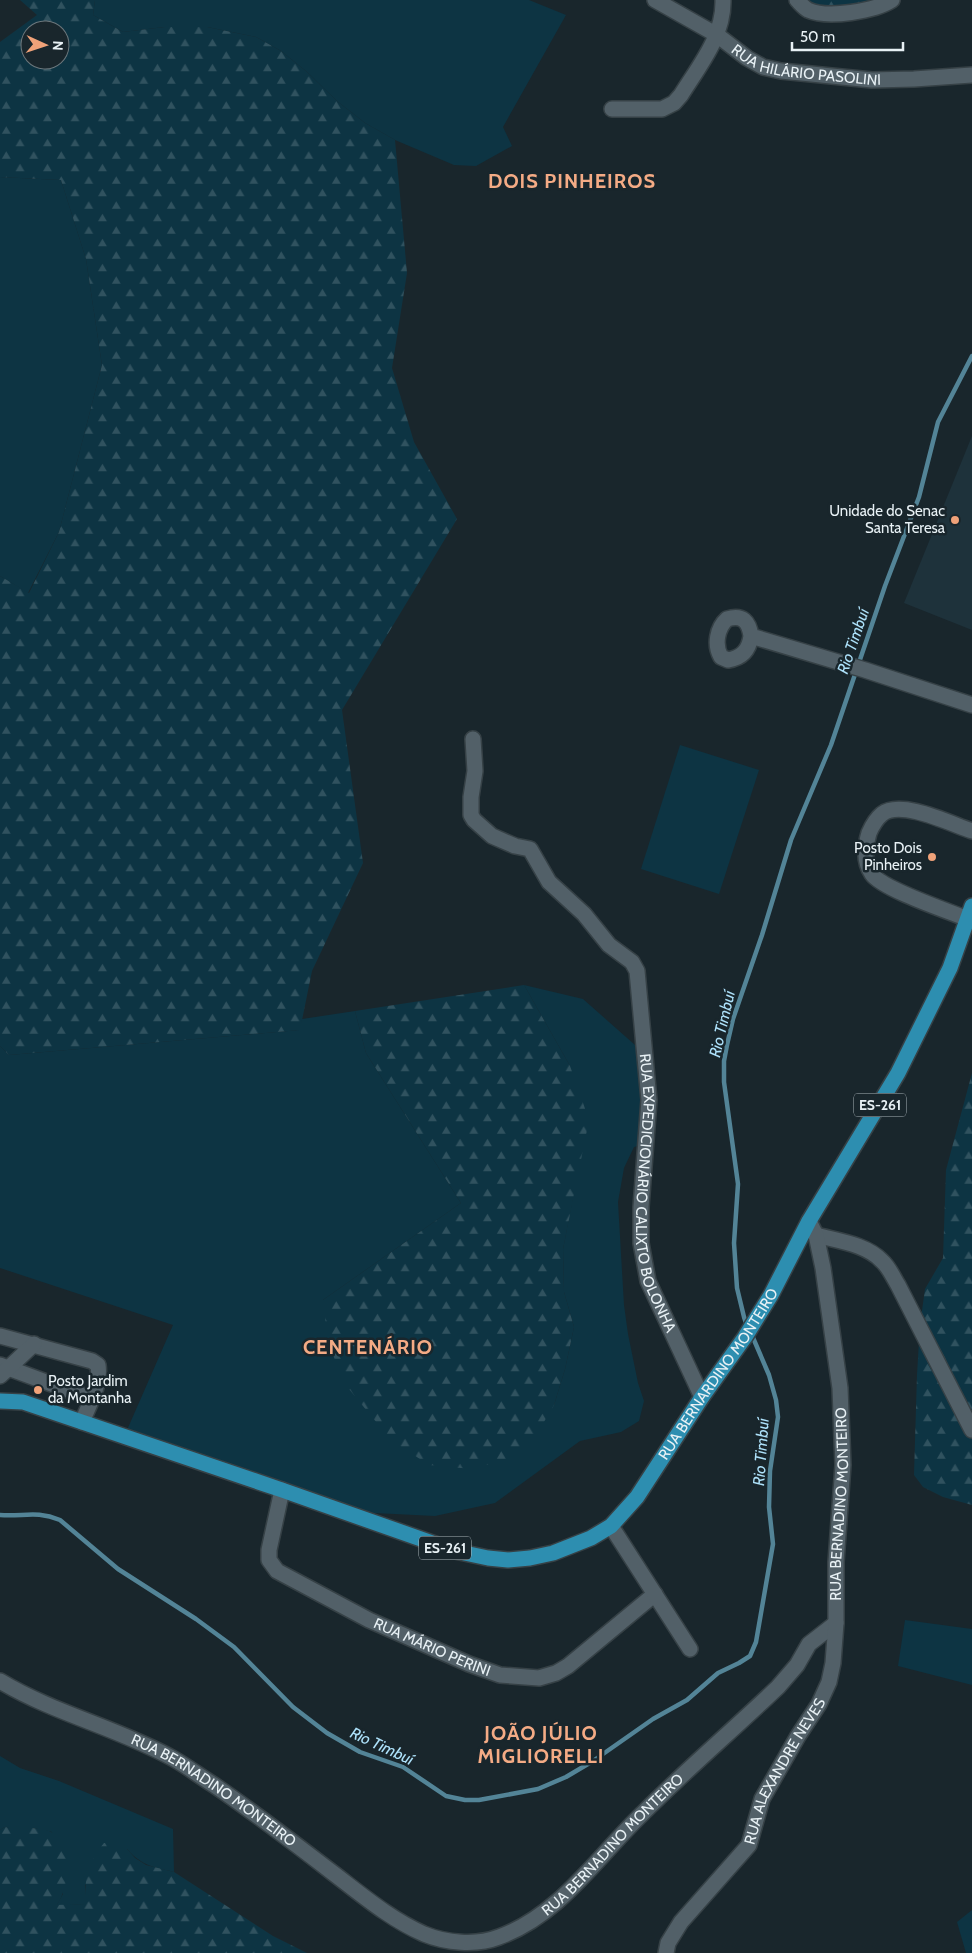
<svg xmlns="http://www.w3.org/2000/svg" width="972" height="1953" font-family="Cabin,sans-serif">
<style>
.built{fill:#1e323b}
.grass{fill:#0d3443}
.forest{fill:url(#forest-firs);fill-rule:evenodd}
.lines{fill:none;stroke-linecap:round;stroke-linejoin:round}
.stream{stroke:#538497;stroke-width:4.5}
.minor-casing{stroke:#364146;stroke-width:18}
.major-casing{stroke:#364146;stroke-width:18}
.minor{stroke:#526068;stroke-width:15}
.major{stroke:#2d8eb0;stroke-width:15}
.poi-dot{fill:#f0a279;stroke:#19262c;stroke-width:2}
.labels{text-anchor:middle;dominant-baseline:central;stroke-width:5;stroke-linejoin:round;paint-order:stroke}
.shield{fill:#19262c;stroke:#aab4b9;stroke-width:1}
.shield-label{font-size:14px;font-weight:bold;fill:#e8f1f5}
.street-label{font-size:15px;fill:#e8f1f5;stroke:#19262c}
.poi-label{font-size:15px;fill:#e8f1f5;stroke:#19262c;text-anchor:end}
.water-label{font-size:16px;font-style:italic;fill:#aee2fb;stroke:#19262c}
.district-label{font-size:20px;font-weight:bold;letter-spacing:1px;fill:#f4ab85;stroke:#19262c}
</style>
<defs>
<pattern id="forest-firs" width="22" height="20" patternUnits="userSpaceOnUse" patternTransform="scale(1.25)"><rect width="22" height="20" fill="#0d3443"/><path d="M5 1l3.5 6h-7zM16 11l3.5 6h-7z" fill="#30525f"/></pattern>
</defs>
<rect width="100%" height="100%" fill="#19262c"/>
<!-- built -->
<polygon class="built" points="972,436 972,630 904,603"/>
<!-- grass -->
<g class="grass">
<polygon points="95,0 529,0 566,15 503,127 512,146 476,166 454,165 395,140 365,123 338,102 307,72 281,51 256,37 207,27 165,27 123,32 93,15"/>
<polygon points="0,177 61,180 86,259 102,365 59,532 28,593 0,576"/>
<polygon points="680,745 759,770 719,894 641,869"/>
<polygon points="524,985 583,999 635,1045 647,1090 649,1143 634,1147 624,1168 618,1202 624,1305 628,1334 638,1383 644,1401 639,1421 621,1432 580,1441 495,1503 435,1516 354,1512 127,1430 173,1325 0,1268 0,1046 9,1055 299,1030 302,1019 355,1011 366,1053 461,1203 323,1300 554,1405 565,1369 574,1327 564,1292 563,1249 573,1197 570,1066"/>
<polygon points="905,1620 972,1629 972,1685 898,1666"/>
<path d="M0,1756L20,1768L59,1781L173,1829L174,1872C153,1867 142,1866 127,1849L85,1885V1904L56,1906L63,1894L52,1832L34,1828L17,1830L5,1827L0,1830Z"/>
<polygon points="972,1910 972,1953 966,1953 957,1922"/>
</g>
<!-- forest -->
<g class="forest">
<path d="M20,0H95L93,15L123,32L165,27H207L256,37L281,51L307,72L338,102L365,123L395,140L407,273L392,368L414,442L457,519L342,710L363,863L312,971L300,1030L9,1055L0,1046V576L29,593L59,532L102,365L86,259L61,180L0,177V42L37,15ZM30,30H60V60H30Z"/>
<polygon points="805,0 887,0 830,9 806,4"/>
<polygon points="524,985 570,1066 589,1120 563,1249 564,1292 574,1327 565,1369 554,1405 535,1437 510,1458 472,1469 429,1465 391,1440 344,1383 328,1342 323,1300 461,1203 366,1053 355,1011"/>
<polygon points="972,1073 972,1505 943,1497 923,1487 914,1475 917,1375 920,1325 925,1289 943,1258 946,1170"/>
<path d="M5,1827C20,1830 37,1825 51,1832C71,1841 70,1878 62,1895C61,1899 58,1902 57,1905L85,1904C85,1878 87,1864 104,1843H116L127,1849L135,1858L146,1865L174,1872L273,1936L307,1953H0V1830Z"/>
</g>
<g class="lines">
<!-- stream -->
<g class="stream">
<polyline points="747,1326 744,1317 737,1288 734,1243 738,1184 724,1082 724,1061 727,1045 733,1019 762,935 791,840 831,745 885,586 919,497 938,422 972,356"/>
<path d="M0,1515C23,1517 36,1510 60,1520L118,1569L196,1619L234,1647L293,1707L327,1733L360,1752L403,1767L446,1796L465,1800H479L538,1789L566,1777L593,1761L653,1719L687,1700L718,1673L739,1663L750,1656L756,1642L773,1544L769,1507L770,1471L778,1417L776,1400L769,1375L751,1333"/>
</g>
<defs>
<g id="minor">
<path id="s1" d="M655,0L717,35L747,58L763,67L781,71L872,80L914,79L972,75"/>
<path d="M797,0C800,3 804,8 808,10C828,19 875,11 892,0"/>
<path d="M612,109H662L674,103L681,95C699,66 724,36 723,0"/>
<path d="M751,636C749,650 742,658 728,660L721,657C714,645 717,628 727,619C743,614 749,622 751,636L865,670L972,705"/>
<path id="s2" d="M473,739L475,771L471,797V815L474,820L492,836L515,846L530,849L549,882L584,914L609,945L632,962L637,971L649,1100L641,1207V1243L648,1281L702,1397"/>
<path d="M968,919C948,911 882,889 872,874C864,862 865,846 869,833C872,826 876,819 882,814C901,799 951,824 972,831"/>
<path d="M816,1235C838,1241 866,1244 882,1261C889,1267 893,1277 898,1285L972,1430"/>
<path d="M0,1336L92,1361L98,1365C101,1384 89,1405 82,1422"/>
<polyline points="0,1365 92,1399"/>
<polyline points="0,1376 34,1344"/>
<path id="s3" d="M282,1490L269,1550V1560L277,1571L369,1620L469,1664L500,1675L539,1678L556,1673L568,1666L655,1594"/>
<polyline points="611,1526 690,1649"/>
<path id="s4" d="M0,1681C55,1714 118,1728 174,1759C188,1767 201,1777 214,1785C255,1813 294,1843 333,1873C362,1895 390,1919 424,1934C446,1943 476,1946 499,1937C560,1915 597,1857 642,1814C686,1770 733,1730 778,1687L797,1665L809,1644L836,1623"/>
<path id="s5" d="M666,1953L668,1943L681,1922L749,1845L762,1799L798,1736L819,1704L829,1682L833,1663L836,1623V1562L843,1465L840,1388L823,1268L816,1235L809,1221"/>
</g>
<g id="major">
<path id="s6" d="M0,1401L23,1402L282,1490L455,1551L488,1558L508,1560L530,1558L553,1553L591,1538L611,1526L637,1497L702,1397L745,1337L771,1295L809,1221L898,1073L950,968L972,906"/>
</g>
</defs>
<!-- minor casing -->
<use href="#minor" class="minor-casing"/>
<!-- major casing -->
<use href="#major" class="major-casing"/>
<!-- minor -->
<use href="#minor" class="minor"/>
<!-- major -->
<use href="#major" class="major"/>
</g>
<!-- markers -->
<g class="poi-dot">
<circle cx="955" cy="520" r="5"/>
<circle cx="932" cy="857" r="5"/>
<circle cx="38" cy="1390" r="5"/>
</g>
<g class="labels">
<!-- shield labels -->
<g class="shield">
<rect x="854" y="1093.5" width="52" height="23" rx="4"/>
<rect x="419" y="1536.5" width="52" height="23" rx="4"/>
</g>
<g class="shield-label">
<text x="880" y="1105">ES-261</text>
<text x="445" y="1548">ES-261</text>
</g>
<!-- street labels -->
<g class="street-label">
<text stroke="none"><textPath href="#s1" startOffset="169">RUA HILÁRIO PASOLINI</textPath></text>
<text stroke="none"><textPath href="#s2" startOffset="536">RUA EXPEDICIONÁRIO CALIXTO BOLONHA</textPath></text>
<text stroke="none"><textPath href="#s6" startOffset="830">RUA BERNARDINO MONTEIRO</textPath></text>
<text stroke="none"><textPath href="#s5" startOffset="499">RUA BERNADINO MONTEIRO</textPath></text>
<text stroke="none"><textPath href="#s3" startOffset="258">RUA MÁRIO PERINI</textPath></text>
<text stroke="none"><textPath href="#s5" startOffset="220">RUA ALEXANDRE NEVES</textPath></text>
<text stroke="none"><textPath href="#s4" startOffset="241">RUA BERNADINO MONTEIRO</textPath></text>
<text stroke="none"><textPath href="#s4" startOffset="721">RUA BERNADINO MONTEIRO</textPath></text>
</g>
<!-- poi labels -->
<g class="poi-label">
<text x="945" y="511">Unidade do Senac<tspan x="945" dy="17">Santa Teresa</tspan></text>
<text x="922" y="848">Posto Dois<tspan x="922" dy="17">Pinheiros</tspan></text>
<text x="48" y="1381" text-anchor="start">Posto Jardim<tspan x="48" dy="17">da Montanha</tspan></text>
</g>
<!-- water labels -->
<g class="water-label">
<text transform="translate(853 641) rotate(-71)">Rio Timbuí</text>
<text transform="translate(722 1024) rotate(-77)">Rio Timbuí</text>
<text transform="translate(761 1452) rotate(-86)">Rio Timbuí</text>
<text transform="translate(382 1746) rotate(25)">Rio Timbuí</text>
</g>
<!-- district labels -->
<g class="district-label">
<text x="572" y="181">DOIS PINHEIROS</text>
<text x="368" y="1347">CENTENÁRIO</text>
<text x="541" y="1733">JOÃO JÚLIO<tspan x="541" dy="23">MIGLIORELLI</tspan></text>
</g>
</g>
<!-- north arrow -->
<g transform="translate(45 45) rotate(93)"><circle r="24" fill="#19262c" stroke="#6c777c"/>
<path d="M0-4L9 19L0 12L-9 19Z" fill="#f0a279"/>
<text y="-8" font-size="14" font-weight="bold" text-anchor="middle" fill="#e8f1f5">N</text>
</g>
<!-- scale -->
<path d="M792 42v8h111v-8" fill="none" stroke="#e8f1f5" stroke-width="2.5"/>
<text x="800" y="42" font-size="15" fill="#e8f1f5" stroke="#19262c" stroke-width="4" paint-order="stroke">50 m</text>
</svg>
